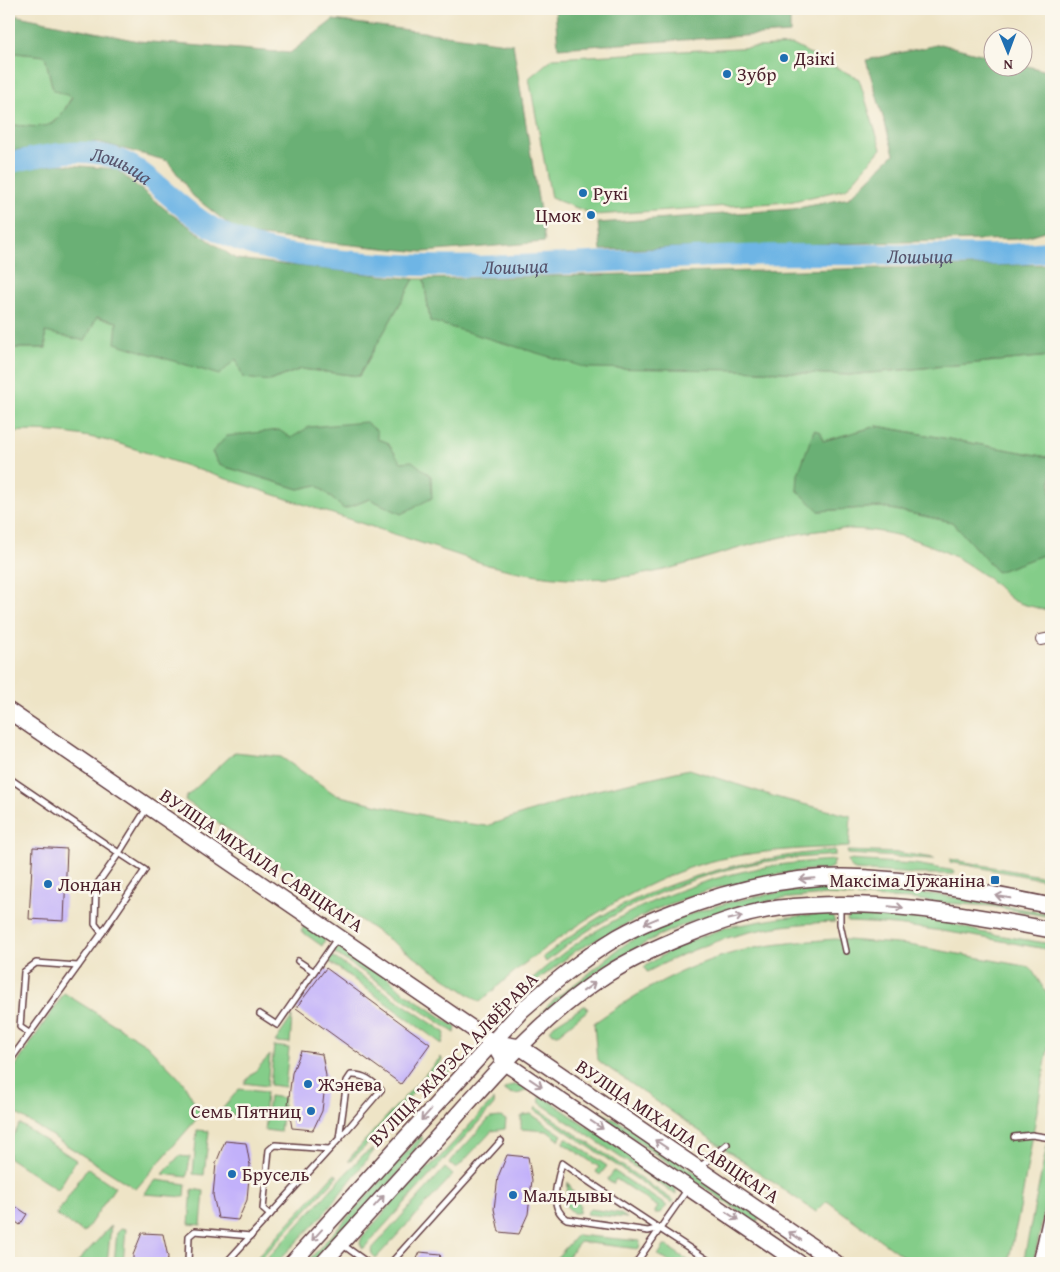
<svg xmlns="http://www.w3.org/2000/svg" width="1060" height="1272" font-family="'Gentium Book Plus',serif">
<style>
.green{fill:#84cd89;stroke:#67765a;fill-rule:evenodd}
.forest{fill:#6bb075;stroke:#5a6850}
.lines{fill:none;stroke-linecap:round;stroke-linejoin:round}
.river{stroke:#6eb5e5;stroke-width:21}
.building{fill:#c2b1fa}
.lane-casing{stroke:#633d42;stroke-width:8}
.street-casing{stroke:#633d42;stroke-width:12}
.secondary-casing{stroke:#633d42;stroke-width:18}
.lane{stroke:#fff;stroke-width:5}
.street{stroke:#fff;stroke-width:10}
.secondary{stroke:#fff;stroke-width:15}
.oneway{stroke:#ae9aa0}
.poi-dot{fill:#1f6fb2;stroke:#fbf7ec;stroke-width:2}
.labels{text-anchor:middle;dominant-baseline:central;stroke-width:5;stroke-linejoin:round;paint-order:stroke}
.poi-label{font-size:19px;fill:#4a1f2b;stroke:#fbf7ec;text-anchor:start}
.street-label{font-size:19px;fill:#4a1f2b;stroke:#fbf7ec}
.water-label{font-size:20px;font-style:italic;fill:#57546c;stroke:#fbf7ec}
</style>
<rect width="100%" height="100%" fill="#fbf7ec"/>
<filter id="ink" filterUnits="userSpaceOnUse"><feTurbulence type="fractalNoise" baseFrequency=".02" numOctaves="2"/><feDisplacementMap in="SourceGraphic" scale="10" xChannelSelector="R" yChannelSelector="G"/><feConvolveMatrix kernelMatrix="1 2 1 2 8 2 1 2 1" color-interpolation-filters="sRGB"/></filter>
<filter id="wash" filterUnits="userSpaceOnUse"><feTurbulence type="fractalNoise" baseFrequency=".0096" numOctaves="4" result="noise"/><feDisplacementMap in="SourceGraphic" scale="20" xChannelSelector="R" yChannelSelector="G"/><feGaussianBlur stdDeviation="1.12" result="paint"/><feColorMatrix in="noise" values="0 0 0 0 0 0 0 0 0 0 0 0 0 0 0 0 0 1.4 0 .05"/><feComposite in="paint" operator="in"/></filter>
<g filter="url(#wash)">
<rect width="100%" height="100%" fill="#eee4c6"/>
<!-- green -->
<g class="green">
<polygon points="793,45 859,79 881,149 846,189 789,202 595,215 551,198 529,78 553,58"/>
<polygon points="16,53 45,56 53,90 72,96 61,116 45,128 14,125 11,106 9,105 9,61"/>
<path d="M414,279H424L430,321L737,370L849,375L1051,356V453L1048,457L877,426L823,441L819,511L881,507L952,522L997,571L1051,552V611C1041,608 1019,605 1011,599C1003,593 997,585 989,579C981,573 972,567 964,562C929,541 886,529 845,529C784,530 722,555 664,570C605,584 546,580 488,565L117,443C79,434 48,429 9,432V355L14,348H46L45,331L96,317L117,322L204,369L219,374L236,358L270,381L301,369L359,376ZM278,430L291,438L387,442L401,463V513L370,499L344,509L317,485L299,489L219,465L212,452Z"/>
<path d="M235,752L281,757L336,795L448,821L486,826L593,791L689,769L779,798L851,816L849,847C803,848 746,851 701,864C639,884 581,921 529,960C512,973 496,988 480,1002L185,800L187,796Z"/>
<path d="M835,850V855C816,857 797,857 778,860C712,868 645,895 589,930C574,939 560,951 546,962L543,957C564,942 585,924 609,912C683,874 752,858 835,850Z"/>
<polygon points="847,851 901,853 934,858 932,859 848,854"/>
<polygon points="950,859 1051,878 1051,881 950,862"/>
<path d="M835,860L832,867L826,870H809L775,875L708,890L654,910L577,950L519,995L518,991L521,988C540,972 559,955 580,941C641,901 714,873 786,864C802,862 818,861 835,860Z"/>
<polygon points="848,860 915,864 955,871 954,874 915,874 855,870 850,867"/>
<path d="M859,887L940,895L1051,914V917L991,906L945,903L911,899L825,895L780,899L729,909L698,919L658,936L605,966L541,1014C549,1001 574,985 587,975C601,964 614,951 629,942C643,933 658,927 673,921C733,896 795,888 859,887Z"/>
<path d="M852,913L880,914L941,920L980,932L1051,944V950C984,938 917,924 848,922L847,920Z"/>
<path d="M820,914H829L832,915L835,922C763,924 711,938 647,972L644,967L679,945L727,927L780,918Z"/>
<polygon points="307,922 324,934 325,940 322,946 301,931"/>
<path d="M835,939L909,945L1030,967L1051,1000V1031L1020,1209L1008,1263H912L827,1201L816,1212L597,1060L594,1023C634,995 678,969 726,955C761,944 799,942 835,939Z"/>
<polygon points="339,946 373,963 401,990 456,1027 455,1033 333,952 334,948"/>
<polygon points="330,955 443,1031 445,1034 442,1044 327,960"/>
<polygon points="64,993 147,1045 183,1082 201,1114 136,1189 9,1109 9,1076"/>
<polygon points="584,1006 586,1006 588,1010 558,1034 553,1034 550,1030 554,1025"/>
<polygon points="292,1017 290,1043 275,1042"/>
<polygon points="274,1046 289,1048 285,1087 270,1085"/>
<polygon points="270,1055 267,1086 244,1083"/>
<polygon points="441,1057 442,1060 365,1147 349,1162 349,1159 360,1146"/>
<polygon points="450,1062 455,1067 423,1096 422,1091 447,1063"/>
<path d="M512,1085H521L529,1088C519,1096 513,1095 503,1090Z"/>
<polygon points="239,1089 266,1092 264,1120 219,1113"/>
<polygon points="541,1095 675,1186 676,1195 540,1103 539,1097"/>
<polygon points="269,1096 284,1098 280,1132 265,1130"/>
<polygon points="493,1100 494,1105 363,1249 360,1243 362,1237 406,1188 440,1157"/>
<polygon points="536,1107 674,1201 672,1203 535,1110"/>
<polygon points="598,1111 630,1127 760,1217 756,1223 596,1113"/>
<polygon points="531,1114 562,1135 559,1140 547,1131 521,1129 521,1117 524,1115"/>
<polygon points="501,1117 506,1120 505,1129 492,1131 456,1169 449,1163 490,1118"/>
<polygon points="20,1124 76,1160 58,1190 9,1158 9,1142"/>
<polygon points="197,1130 209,1131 204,1175 193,1174"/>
<polygon points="421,1136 423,1138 398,1174 317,1263 306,1263"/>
<polygon points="566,1138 607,1166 600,1175 596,1172 599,1167 563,1143"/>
<path d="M1047,1145L1051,1146C1051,1185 1042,1225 1033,1263H1023Z"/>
<polygon points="371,1150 374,1150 373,1152 323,1215 276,1263 263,1263 363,1155"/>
<polygon points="179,1156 190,1157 187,1177 163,1174"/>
<polygon points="87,1168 115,1187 84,1233 56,1215"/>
<polygon points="445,1168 453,1175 376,1258 372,1254 371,1250"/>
<polygon points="614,1171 667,1206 660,1213 654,1213 658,1207 616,1179 613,1184 607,1180"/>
<polygon points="334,1174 337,1175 337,1177 257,1263 252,1263"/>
<polygon points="156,1180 186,1184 185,1197 144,1194"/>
<polygon points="568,1182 580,1205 579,1213 573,1213 566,1206"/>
<polygon points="192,1189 204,1191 201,1225 189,1224"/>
<polygon points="590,1209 619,1213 627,1218 586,1214 587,1212"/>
<polygon points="111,1226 107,1263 77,1263 81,1258"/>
<polygon points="121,1228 126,1229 123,1263 114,1263 117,1232"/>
<polygon points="577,1235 640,1241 639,1249 580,1242 563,1263 552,1263"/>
<polygon points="665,1245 692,1263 671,1263 658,1255"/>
</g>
<!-- forest -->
<g class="forest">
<polygon points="555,9 790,9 790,33 558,48"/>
<path d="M9,14L138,41L290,53L333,20L513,44L545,242L423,252L241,234L193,196L168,161L98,142L9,151V105L11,106L14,125C49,128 54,130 72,97L53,90L45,56L16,53L9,60Z"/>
<polygon points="941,44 992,57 992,68 1022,68 1023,65 1051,72 1051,229 1018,239 601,250 598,223 793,209 849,198 894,154 866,60"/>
<polygon points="58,164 116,169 170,213 236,259 414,279 359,376 301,369 270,381 243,378 236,359 219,375 115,343 117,322 97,317 85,341 45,332 46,348 14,348 9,355 9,171"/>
<polygon points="1051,264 1051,356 849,375 737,370 587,368 430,321 424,279"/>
<polygon points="366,422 377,431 377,439 387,442 401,462 412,461 431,476 432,498 401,514 370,499 344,509 317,485 299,489 219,465 212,452 227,436 279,430 291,438 309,427"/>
<polygon points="877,426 1048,457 1051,453 1051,552 997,572 952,522 881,507 819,511 797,490 798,474 814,430 821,432 823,441"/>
</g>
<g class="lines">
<!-- river -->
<path class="river" id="s1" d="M9,163C45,155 84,145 120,160C146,171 166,195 189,212C223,238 256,249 297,255C452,278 606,259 760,255C818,254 875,255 933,255C972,255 1012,256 1051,251"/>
</g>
<g id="blocks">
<!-- building -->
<g class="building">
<polygon points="33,847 67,849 64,921 29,919"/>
<polygon points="326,968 430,1044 401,1084 296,1008"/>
<polygon points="301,1051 322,1054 326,1076 322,1111 313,1130 292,1128 288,1105 292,1073"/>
<polygon points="225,1141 246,1143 250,1165 247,1200 238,1220 218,1218 213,1195 216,1163"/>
<polygon points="507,1155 528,1157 532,1180 528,1214 519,1234 499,1232 494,1209 498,1177"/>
<polygon points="9,1202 27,1214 20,1225 9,1217"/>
<polygon points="142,1233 163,1234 168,1257 167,1263 133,1263 133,1255"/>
<polygon points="420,1252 440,1254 442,1263 415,1263"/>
</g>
</g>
</g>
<g filter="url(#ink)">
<use href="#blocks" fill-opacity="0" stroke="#633d42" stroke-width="1"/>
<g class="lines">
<defs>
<g id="lane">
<polyline points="9,778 119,853 96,886 95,924 102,933"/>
<polyline points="840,907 840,924 846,951"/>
<polyline points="298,961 313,971"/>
<polyline points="260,1014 277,1025 338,937"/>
<polyline points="29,1033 20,1027 24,972 36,963 78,966"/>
<polyline points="9,1062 102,933 145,870 119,853 147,808"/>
<polyline points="1014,1137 1032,1135 1051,1138"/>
<polyline points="700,1167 727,1144"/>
<polyline points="270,1215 263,1209 269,1150 275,1145 329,1149"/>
<path d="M660,1228L648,1231L567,1219C548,1208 557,1181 562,1163C611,1198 662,1230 712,1263"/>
<polyline points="343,1245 368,1263"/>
<polyline points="188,1263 189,1236 195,1231 251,1236"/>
<path d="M226,1263L339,1139L381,1090C372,1081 364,1074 351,1075L347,1081L339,1139"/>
<polyline points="391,1263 501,1141"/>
<polyline points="636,1263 687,1190"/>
</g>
<polyline id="street" points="1041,640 1051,638"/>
<g id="secondary">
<polyline points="9,711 492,1042 505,1063 799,1263"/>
<polyline points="492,1042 520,1047 836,1263"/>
<path d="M292,1263L522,1010C553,983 583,958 618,937C635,927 654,919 673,912C727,891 784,877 842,877C912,878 983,892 1051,906"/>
<path d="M323,1263C363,1219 403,1175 443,1131C493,1075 542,1016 606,975C631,959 659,946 687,935C717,923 747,912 779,908C870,897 962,913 1051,930"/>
<polyline points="1041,1263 1051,1217"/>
</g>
</defs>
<!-- lane casing -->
<use href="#lane" class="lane-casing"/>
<!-- street casing -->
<use href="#street" class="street-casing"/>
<!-- secondary casing -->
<use href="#secondary" class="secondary-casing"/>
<!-- lane -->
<use href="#lane" class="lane"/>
<!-- street -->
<use href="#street" class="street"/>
<!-- secondary -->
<use href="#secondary" class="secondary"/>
</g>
<!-- one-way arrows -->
<defs><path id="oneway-shaft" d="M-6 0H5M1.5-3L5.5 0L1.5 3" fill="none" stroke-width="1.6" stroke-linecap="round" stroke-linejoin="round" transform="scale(1.25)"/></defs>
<g class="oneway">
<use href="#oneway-shaft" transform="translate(807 879) rotate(175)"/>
<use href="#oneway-shaft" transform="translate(1003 897) rotate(-170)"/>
<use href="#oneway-shaft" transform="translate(896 907) rotate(6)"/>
<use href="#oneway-shaft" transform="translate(735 918) rotate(-13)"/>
<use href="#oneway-shaft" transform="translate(651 921) rotate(157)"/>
<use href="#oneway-shaft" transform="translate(589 987) rotate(-36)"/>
<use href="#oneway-shaft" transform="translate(536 1083) rotate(34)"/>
<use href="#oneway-shaft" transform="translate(426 1115) rotate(132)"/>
<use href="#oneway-shaft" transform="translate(597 1125) rotate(34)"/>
<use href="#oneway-shaft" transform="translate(661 1144) rotate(-146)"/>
<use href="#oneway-shaft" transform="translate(379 1201) rotate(-48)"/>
<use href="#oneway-shaft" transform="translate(732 1216) rotate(34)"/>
<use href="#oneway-shaft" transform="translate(317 1235) rotate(132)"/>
<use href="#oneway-shaft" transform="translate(795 1236) rotate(-146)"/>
</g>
</g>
<!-- markers -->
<g class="poi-dot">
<circle cx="784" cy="58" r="5"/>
<circle cx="727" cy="74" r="5"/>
<circle cx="583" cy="193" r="5"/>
<circle cx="591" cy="215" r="5"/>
<rect x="990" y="875" width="10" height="10" rx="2.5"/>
<circle cx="48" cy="884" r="5"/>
<circle cx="308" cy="1084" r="5"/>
<circle cx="311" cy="1111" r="5"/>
<circle cx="232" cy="1174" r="5"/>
<circle cx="513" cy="1195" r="5"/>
</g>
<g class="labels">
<!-- poi labels -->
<g class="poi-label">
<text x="794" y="58">Дзікі</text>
<text x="737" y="74">Зубр</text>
<text x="593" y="193">Рукі</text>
<text x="581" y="215" text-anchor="end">Цмок</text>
<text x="985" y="880" text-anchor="end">Максіма Лужаніна</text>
<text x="58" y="884">Лондан</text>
<text x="318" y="1084">Жэнева</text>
<text x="301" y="1111" text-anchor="end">Семь Пятниц</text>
<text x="242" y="1174">Брусель</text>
<text x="523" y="1195">Мальдывы</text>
</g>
<!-- street labels -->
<g class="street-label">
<text transform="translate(262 860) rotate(34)">ВУЛІЦА МІХАІЛА САВІЦКАГА</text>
<text transform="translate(453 1059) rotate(-46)">ВУЛІЦА ЖАРЭСА АЛФЁРАВА</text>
<text transform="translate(678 1131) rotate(34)">ВУЛІЦА МІХАІЛА САВІЦКАГА</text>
</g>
<!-- water labels -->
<g class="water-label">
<text stroke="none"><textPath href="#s1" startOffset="116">Лошыца</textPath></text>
<text stroke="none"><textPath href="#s1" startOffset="941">Лошыца</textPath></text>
<text stroke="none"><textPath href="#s1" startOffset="536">Лошыца</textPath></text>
</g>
</g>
<!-- margin -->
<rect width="1060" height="1272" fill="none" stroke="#fbf7ec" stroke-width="30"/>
<!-- north arrow -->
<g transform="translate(1008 52) rotate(179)"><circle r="24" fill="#fbf7ec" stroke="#b4a19f"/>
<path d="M0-4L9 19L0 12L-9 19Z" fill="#1f6fb2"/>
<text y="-8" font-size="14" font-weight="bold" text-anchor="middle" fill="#4a1f2b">N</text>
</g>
</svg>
